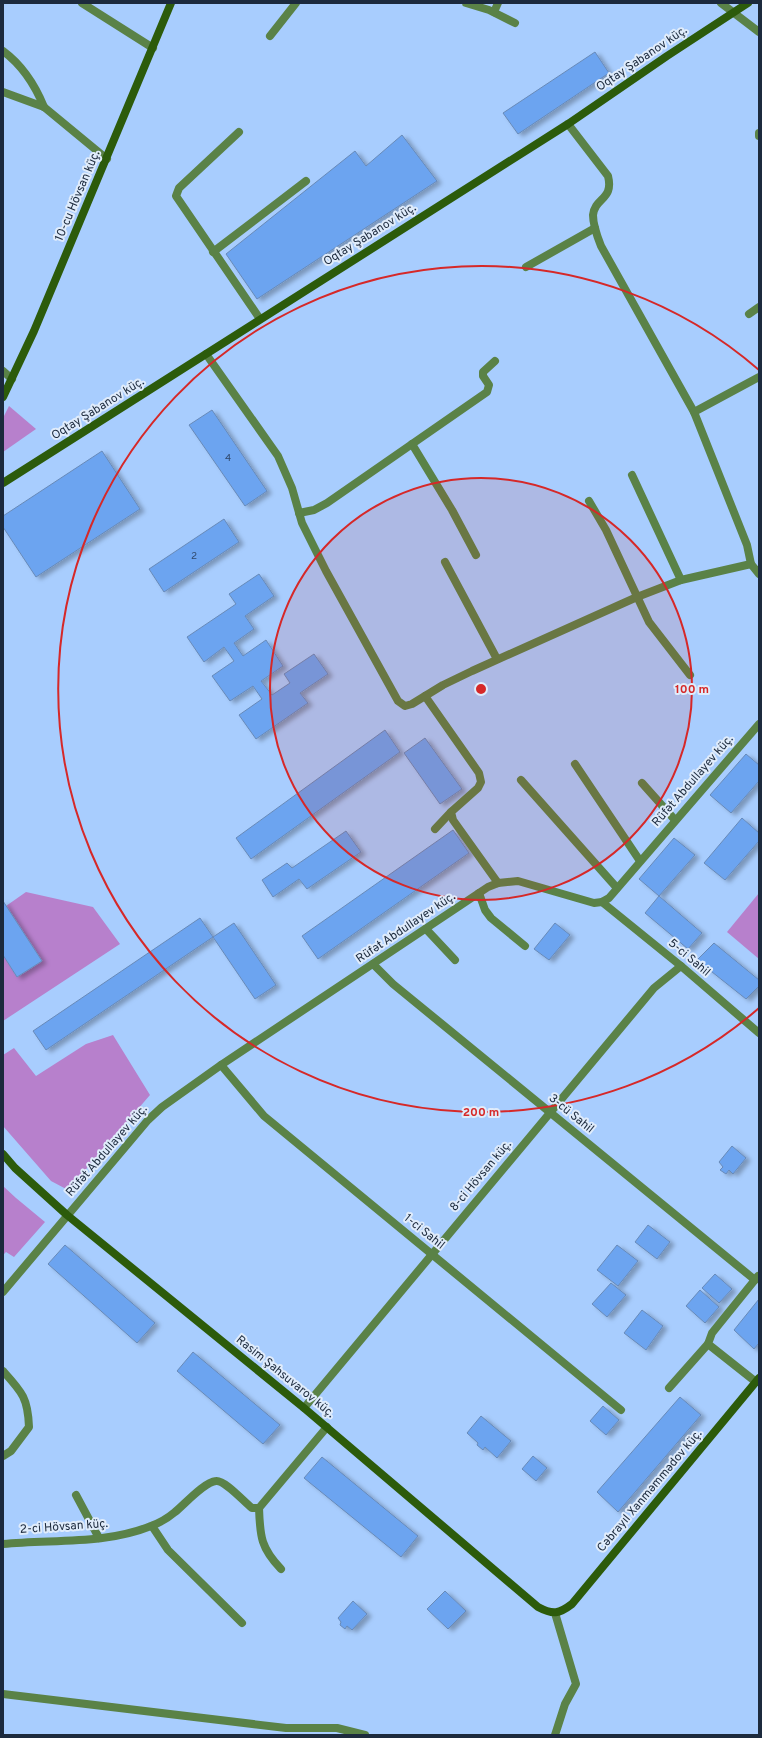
<svg xmlns="http://www.w3.org/2000/svg" width="762" height="1738" font-family="Overpass,sans-serif">
<style>
.green{fill:#b780cc}
.building{fill:#6ca4f0;stroke:#688ab8;filter:url(#shadow)}
.lines{fill:none;stroke-linecap:round;stroke-linejoin:round}
.street{stroke:#5a8247;stroke-width:8}
.secondary{stroke:#2c5b0b;stroke-width:8}
.ring{fill:none;stroke:#d62828;stroke-width:2}
.labels{text-anchor:middle;dominant-baseline:central;stroke-width:4;stroke-linejoin:round;paint-order:stroke}
.number-label{font-size:10px;fill:#30486a}
.street-label{font-size:12px;fill:#1c2a3d;stroke:#e0ecfb}
.centre{fill:#d62828;stroke:#e0ecfb;stroke-width:2}
.ring-label{font-size:12px;text-anchor:middle;font-weight:bold;fill:#d62828;stroke:#e0ecfb;stroke-width:4;stroke-linejoin:round;paint-order:stroke}
</style>
<defs>
<filter id="shadow"><feDropShadow dx="4.5" dy="2.5" stdDeviation="2" flood-color="#0004"/></filter>
</defs>
<rect width="100%" height="100%" fill="#a8cdfe"/>
<!-- green -->
<g class="green">
<polygon points="9,406 36,429 3,452 3,418"/>
<polygon points="26,892 93,907 120,944 3,1021 3,955 17,977 42,961 6,906"/>
<polygon points="759,893 759,959 727,932"/>
<polygon points="113,1035 150,1095 68,1190 51,1181 3,1126 3,1055 14,1048 36,1076 86,1044"/>
<polygon points="3,1186 16,1198 45,1222 14,1257 6,1252 3,1255"/>
</g>
<!-- building -->
<g class="building">
<polygon points="595,52 609,73 518,134 503,113"/>
<polygon points="402,135 437,181 257,299 226,254 355,151 366,166"/>
<polygon points="212,410 267,491 245,506 189,425"/>
<polygon points="102,451 140,509 36,577 3,527 3,516"/>
<polygon points="224,519 239,542 164,592 149,569"/>
<polygon points="259,574 274,596 245,616 254,629 234,643 243,656 266,640 283,666 261,681 272,695 290,683 284,674 314,654 328,674 300,693 308,703 256,739 239,715 262,699 253,686 230,701 212,676 234,661 224,647 204,662 187,637 236,604 229,594"/>
<polygon points="385,730 400,752 251,859 236,838"/>
<polygon points="425,738 462,789 440,804 404,753"/>
<polygon points="746,754 759,765 759,781 731,813 710,795"/>
<polygon points="742,818 759,833 759,841 725,880 704,863"/>
<polygon points="453,830 469,853 318,959 302,936"/>
<polygon points="346,831 361,852 307,889 299,879 273,897 262,880 287,863 292,868"/>
<polygon points="674,838 695,855 659,896 639,879"/>
<polygon points="659,896 702,933 688,949 645,913"/>
<polygon points="3,901 42,961 17,977 3,955"/>
<polygon points="200,918 213,937 46,1050 33,1031"/>
<polygon points="234,923 276,985 255,999 213,937"/>
<polygon points="555,923 570,935 549,960 534,949"/>
<polygon points="714,943 759,980 759,986 746,999 697,960"/>
<polygon points="732,1146 746,1158 733,1174 729,1170 726,1174 720,1170 723,1167 719,1162"/>
<polygon points="648,1225 670,1242 657,1259 635,1242"/>
<polygon points="65,1245 155,1323 137,1343 48,1264"/>
<polygon points="617,1245 638,1261 618,1286 597,1270"/>
<polygon points="715,1274 732,1289 719,1303 702,1288"/>
<polygon points="611,1283 626,1295 607,1317 592,1304"/>
<polygon points="700,1290 719,1307 705,1323 686,1306"/>
<polygon points="759,1299 759,1343 754,1349 734,1330"/>
<polygon points="642,1310 663,1326 646,1350 624,1333"/>
<polygon points="193,1352 280,1425 263,1444 177,1371"/>
<polygon points="680,1397 701,1415 618,1512 597,1492"/>
<polygon points="603,1406 619,1420 606,1435 590,1421"/>
<polygon points="481,1416 511,1441 497,1458 485,1447 483,1450 477,1445 478,1443 467,1433"/>
<polygon points="533,1456 547,1468 536,1481 522,1469"/>
<polygon points="322,1457 418,1536 401,1557 304,1478"/>
<polygon points="445,1591 466,1611 448,1629 427,1609"/>
<polygon points="353,1601 367,1614 352,1630 347,1626 345,1629 340,1625 341,1622 338,1618"/>
</g>
<g class="lines">
<!-- street -->
<g class="street">
<polyline points="82,3 153,48"/>
<polyline points="466,3 489,10 515,23"/>
<polyline points="721,3 759,32"/>
<polyline points="494,12 498,3"/>
<polyline points="270,36 296,3"/>
<path d="M3,51C22,65 35,85 44,107"/>
<polyline points="3,92 44,107 107,159"/>
<path d="M568,124L608,176C614,200 595,197 593,215C593,225 597,236 601,246L694,412L747,545L751,564"/>
<polyline points="239,132 179,188 176,196 260,319"/>
<polyline points="759,133 759,136"/>
<polyline points="213,252 306,181"/>
<polyline points="526,267 595,228"/>
<polyline points="749,314 759,307"/>
<polyline points="206,354 278,456 292,488 302,523 326,571 398,701 405,706 412,704 443,685 472,671 637,597 681,580 751,564 759,574"/>
<polyline points="3,371 12,379"/>
<polyline points="694,412 759,377"/>
<polyline points="412,444 452,510 476,555"/>
<polyline points="632,475 681,580"/>
<polyline points="589,501 606,530 649,622 690,675"/>
<polyline points="299,513 314,510 327,503 487,392 489,385 483,376 483,372 495,361"/>
<polyline points="445,562 497,659"/>
<polyline points="425,696 479,773 481,782 478,788 451,812 453,820 498,883"/>
<polyline points="575,764 640,861"/>
<polyline points="521,780 617,888"/>
<polyline points="642,783 675,820"/>
<polyline points="435,829 451,812"/>
<polyline points="479,893 485,910 491,918 525,946"/>
<polyline points="602,902 681,966 759,1033"/>
<polyline points="426,929 455,960"/>
<polyline points="373,964 393,984 755,1280"/>
<polyline points="221,1065 264,1116 621,1410"/>
<polyline points="3,1292 148,1120 162,1107 221,1065 488,887 498,883 518,881 594,903 602,902 609,898 759,724"/>
<path d="M3,1371C22,1392 28,1398 29,1427L11,1451L3,1456"/>
<polyline points="756,1382 708,1344 712,1333 758,1276"/>
<polyline points="669,1388 708,1344"/>
<polyline points="304,1408 654,988 681,966"/>
<polyline points="76,1495 99,1538"/>
<path d="M259,1508C260,1537 261,1548 281,1569"/>
<polyline points="152,1526 168,1550 242,1623"/>
<path d="M3,1544C52,1539 104,1545 151,1526C159,1523 168,1518 175,1512C184,1505 204,1482 216,1481C225,1480 244,1502 252,1508H259L327,1427"/>
<polyline points="555,1613 576,1684 565,1704 555,1735"/>
<polyline points="3,1694 286,1728 337,1728 365,1735"/>
</g>
<!-- secondary -->
<g class="secondary">
<polyline points="3,397 34,331 171,3"/>
<polyline points="3,483 568,124 667,56 748,3"/>
<path d="M3,1154L15,1168L67,1215L304,1408L538,1607C553,1615 559,1614 572,1604L759,1378"/>
</g>
</g>
<!-- distance rings -->
<circle cx="481" cy="689" r="211" fill="#d62828" fill-opacity=".12"/>
<g class="ring">
<circle cx="481" cy="689" r="211"/>
<path d="M759 1008A423 423 0 1 1 759 370"/>
</g>
<g class="labels">
<!-- number labels -->
<g class="number-label">
<text x="228" y="458">4</text>
<text x="194" y="556">2</text>
</g>
<!-- street labels -->
<g class="street-label">
<text transform="translate(642 59) rotate(-34)">Oqtay Şabanov küç.</text>
<text transform="translate(78 196) rotate(-67)">10-cu Hövsan küç.</text>
<text transform="translate(370 235) rotate(-32)">Oqtay Şabanov küç.</text>
<text transform="translate(98 409) rotate(-32)">Oqtay Şabanov küç.</text>
<text transform="translate(693 781) rotate(-49)">Rüfət Abdullayev küç.</text>
<text transform="translate(406 928) rotate(-34)">Rüfət Abdullayev küç.</text>
<text transform="translate(689 958) rotate(40)">5-ci Sahil</text>
<text transform="translate(571 1114) rotate(39)">3-cü Sahil</text>
<text transform="translate(107 1151) rotate(-49)">Rüfət Abdullayev küç.</text>
<text transform="translate(481 1176) rotate(-50)">8-ci Hövsan küç.</text>
<text transform="translate(424 1232) rotate(39)">1-ci Sahil</text>
<text transform="translate(285 1377) rotate(39)">Rasim Şahsuvarov küç.</text>
<text transform="translate(650 1491) rotate(-50)">Cəbrayıl Xanməmmədov küç.</text>
<text transform="translate(64 1527) rotate(-4)">2-ci Hövsan küç.</text>
</g>
</g>
<circle cx="481" cy="689" r="6" class="centre"/>
<g class="ring-label">
<text x="692" y="693">100 m</text>
<text x="481" y="1116">200 m</text>
</g>
<!-- border -->
<rect width="762" height="1738" fill="none" stroke="#1c2a3d" stroke-width="8"/>
</svg>
